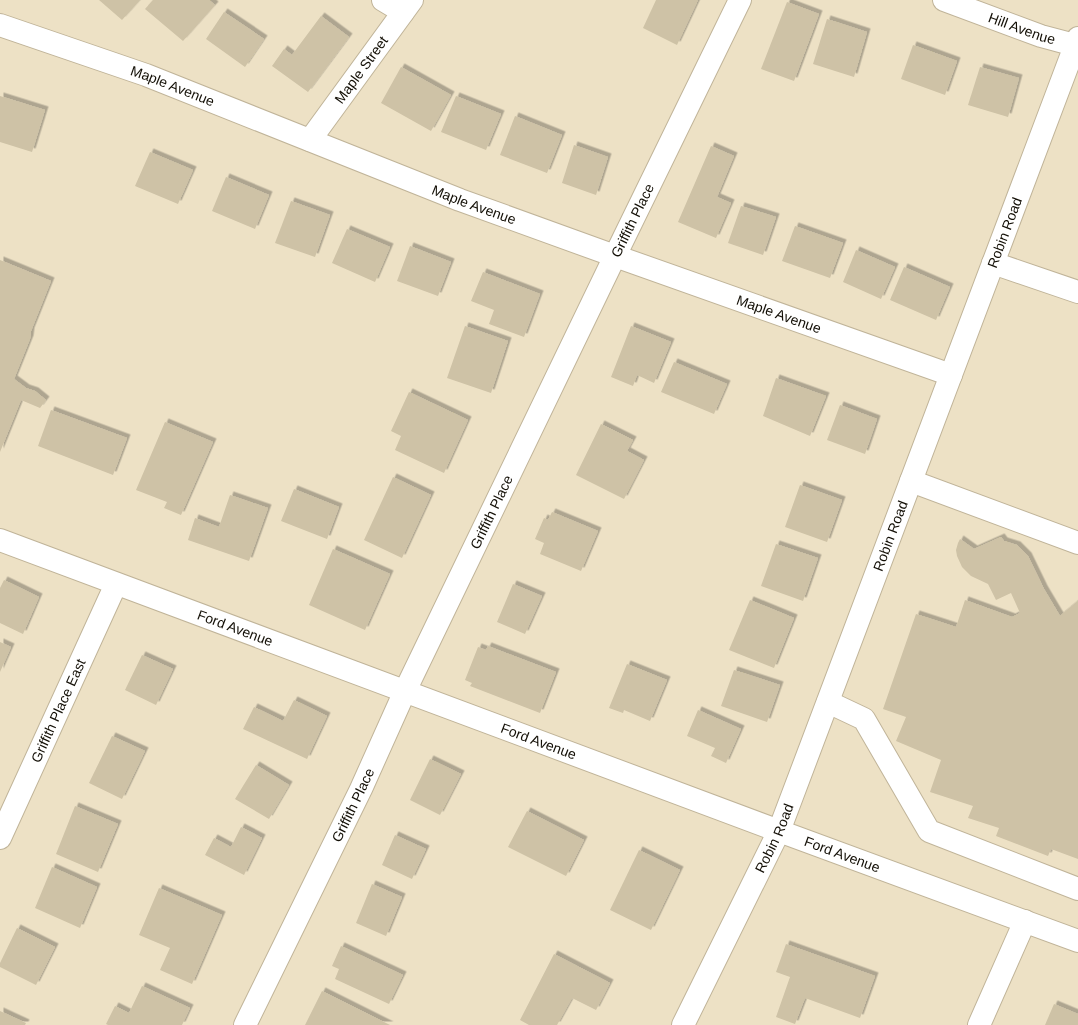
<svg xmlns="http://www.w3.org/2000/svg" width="1078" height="1025" font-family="Arial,sans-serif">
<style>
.building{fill:#cec2a6;filter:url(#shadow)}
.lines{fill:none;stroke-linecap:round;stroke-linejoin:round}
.minor-casing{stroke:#c0b499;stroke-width:24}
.minor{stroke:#fff;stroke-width:22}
.labels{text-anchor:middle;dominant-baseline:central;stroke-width:3;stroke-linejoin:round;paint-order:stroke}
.street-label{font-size:14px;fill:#130f06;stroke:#faeed2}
</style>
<defs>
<filter id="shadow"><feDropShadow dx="3.5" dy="-3.5" stdDeviation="0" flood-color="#0004"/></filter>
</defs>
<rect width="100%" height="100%" fill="#ede1c5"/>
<!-- building -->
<g class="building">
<polygon points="99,0 140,0 122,20"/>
<polygon points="153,0 209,0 215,5 183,41 145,9"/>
<polygon points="656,0 698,0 677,45 643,28"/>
<polygon points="787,2 819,14 794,81 761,69"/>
<polygon points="224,12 264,39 245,67 206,39"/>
<polygon points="321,16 349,37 308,92 272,66 284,49 292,55"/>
<polygon points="827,19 867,32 854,77 813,64"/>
<polygon points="913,45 957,61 945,95 901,79"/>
<polygon points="401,67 451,95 431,131 381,103"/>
<polygon points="980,67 1019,78 1008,117 968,105"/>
<polygon points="0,96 45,110 32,152 0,142"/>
<polygon points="456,96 501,114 486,150 441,132"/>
<polygon points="515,116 562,135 547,173 500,155"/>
<polygon points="574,145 608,157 596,195 562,183"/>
<polygon points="711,146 734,156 717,197 731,203 716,238 678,222"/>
<polygon points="150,152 193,170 178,204 135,186"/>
<polygon points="226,177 269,195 255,229 212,211"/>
<polygon points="291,201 330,215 315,257 275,243"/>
<polygon points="741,206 776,217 763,255 728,243"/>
<polygon points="795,226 843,243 830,278 782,261"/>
<polygon points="347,229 390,247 375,282 332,263"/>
<polygon points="410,246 451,262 438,296 397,281"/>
<polygon points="856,250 895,267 881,299 843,282"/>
<polygon points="0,260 51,281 31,331 30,339 14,379 26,388 35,391 46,400 40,408 21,400 0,452"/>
<polygon points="904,267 950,287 936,320 890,300"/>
<polygon points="483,272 540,294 524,337 489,324 494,310 471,301"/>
<polygon points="465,326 508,341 491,393 447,378"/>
<polygon points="631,326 671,342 654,383 637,375 633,386 611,377"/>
<polygon points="674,362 727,384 714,414 661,392"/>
<polygon points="776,378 826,396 810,436 763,416"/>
<polygon points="409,392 468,420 444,473 395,450 401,436 391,431"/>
<polygon points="840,405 877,419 865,454 827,440"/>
<polygon points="51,410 127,438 113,475 38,446"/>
<polygon points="165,422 213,442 181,515 164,508 167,502 136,490"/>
<polygon points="601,424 633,440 627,451 644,460 624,499 576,475"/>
<polygon points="393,477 431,495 402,558 364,540"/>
<polygon points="800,485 842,500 827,542 785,527"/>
<polygon points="294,489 339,507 327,539 281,521"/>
<polygon points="230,495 268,508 249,561 188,540 195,518 219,527"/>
<polygon points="552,512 598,531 581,571 540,554 544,543 535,539 544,518 548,520"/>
<polygon points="1001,537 1004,541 1017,545 1028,556 1044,589 1060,616 1078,601 1078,859 1051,849 1048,856 996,836 999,828 968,818 973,806 930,792 941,760 896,741 906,717 883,709 916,614 956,627 965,600 1012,617 1020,613 1011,593 996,600 988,584 971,576 962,567 957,556 956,550 958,543 960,539 974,549"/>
<polygon points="776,544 818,558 803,601 761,586"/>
<polygon points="333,549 390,574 365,630 309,605"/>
<polygon points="4,580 39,597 23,634 0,623 0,588"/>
<polygon points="513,584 542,596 525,634 497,622"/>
<polygon points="750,600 794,618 774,668 729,650"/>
<polygon points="0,642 11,647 0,672"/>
<polygon points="488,646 556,672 540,713 470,686 472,683 465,680 478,647 486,650"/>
<polygon points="142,655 173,669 156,705 125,690"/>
<polygon points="627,664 667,680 650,721 624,710 623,713 609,708"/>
<polygon points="734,670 780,685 767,722 721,706"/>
<polygon points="294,700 327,716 307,759 243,729 254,707 283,721"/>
<polygon points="698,710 741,729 726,763 711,756 715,748 687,736"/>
<polygon points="112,736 145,751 122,799 89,783"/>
<polygon points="430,759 461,774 440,815 410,800"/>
<polygon points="256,765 289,785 269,819 235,799"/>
<polygon points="75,806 118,824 98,872 56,854"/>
<polygon points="527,811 584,840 566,876 508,847"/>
<polygon points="241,827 262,838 244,875 205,855 214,838 231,847"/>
<polygon points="395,835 426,849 412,879 382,865"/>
<polygon points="639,850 680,870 651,930 610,910"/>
<polygon points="52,867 97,887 80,928 35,908"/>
<polygon points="372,884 402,897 386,936 356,923"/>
<polygon points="159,888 222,915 192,984 160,970 170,948 139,935"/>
<polygon points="17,928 55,947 36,985 0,967 0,963"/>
<polygon points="786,944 875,976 860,1018 805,998 795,1024 776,1017 790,977 776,972"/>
<polygon points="341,946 403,975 389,1004 335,979 339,969 332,966"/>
<polygon points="554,954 610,983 596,1010 572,998 557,1025 529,1025 520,1020"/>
<polygon points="142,986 190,1008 182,1025 108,1025 106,1024 115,1006 129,1013"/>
<polygon points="322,991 390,1025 305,1025"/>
<polygon points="1054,1004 1078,1014 1078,1025 1045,1025"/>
<polygon points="0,1011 26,1023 25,1025 0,1025"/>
</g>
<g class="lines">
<defs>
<g id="minor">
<polyline points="383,0 403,12"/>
<path id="s1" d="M944,0L1041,36L1078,46"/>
<path id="s2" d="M0,25L146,75L460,200L615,256L951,375"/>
<path id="s3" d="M310,140L412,0"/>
<polyline points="993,263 1078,292"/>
<polyline points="911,481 1078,543"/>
<path id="s4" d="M0,540L779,831L1078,941"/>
<polyline points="828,702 864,719 929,831 1078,889"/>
<path id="s5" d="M0,838L116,584"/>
<path id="s6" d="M245,1025L361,789L405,691L615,256L740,0"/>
<path id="s7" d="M683,1025L779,831L1078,38"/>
<polyline points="979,1025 1025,921"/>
</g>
</defs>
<!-- minor casing -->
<use href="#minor" class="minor-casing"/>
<!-- minor -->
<use href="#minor" class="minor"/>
</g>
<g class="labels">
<!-- street labels -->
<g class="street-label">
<text stroke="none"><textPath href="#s1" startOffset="83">Hill Avenue</textPath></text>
<text stroke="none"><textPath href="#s3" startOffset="87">Maple Street</textPath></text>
<text stroke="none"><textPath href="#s2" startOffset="183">Maple Avenue</textPath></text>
<text stroke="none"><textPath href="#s2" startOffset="507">Maple Avenue</textPath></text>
<text stroke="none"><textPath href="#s6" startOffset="893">Griffith Place</textPath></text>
<text stroke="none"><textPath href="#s7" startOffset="856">Robin Road</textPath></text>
<text stroke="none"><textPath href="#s2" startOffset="831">Maple Avenue</textPath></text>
<text stroke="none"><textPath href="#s6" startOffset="569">Griffith Place</textPath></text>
<text stroke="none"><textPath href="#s7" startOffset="532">Robin Road</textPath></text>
<text stroke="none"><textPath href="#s4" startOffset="251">Ford Avenue</textPath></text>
<text stroke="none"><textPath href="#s5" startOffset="140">Griffith Place East</textPath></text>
<text stroke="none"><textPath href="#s4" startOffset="575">Ford Avenue</textPath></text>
<text stroke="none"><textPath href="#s6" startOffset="245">Griffith Place</textPath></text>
<text stroke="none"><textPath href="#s7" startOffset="208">Robin Road</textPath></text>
<text stroke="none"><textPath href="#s4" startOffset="899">Ford Avenue</textPath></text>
</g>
</g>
</svg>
